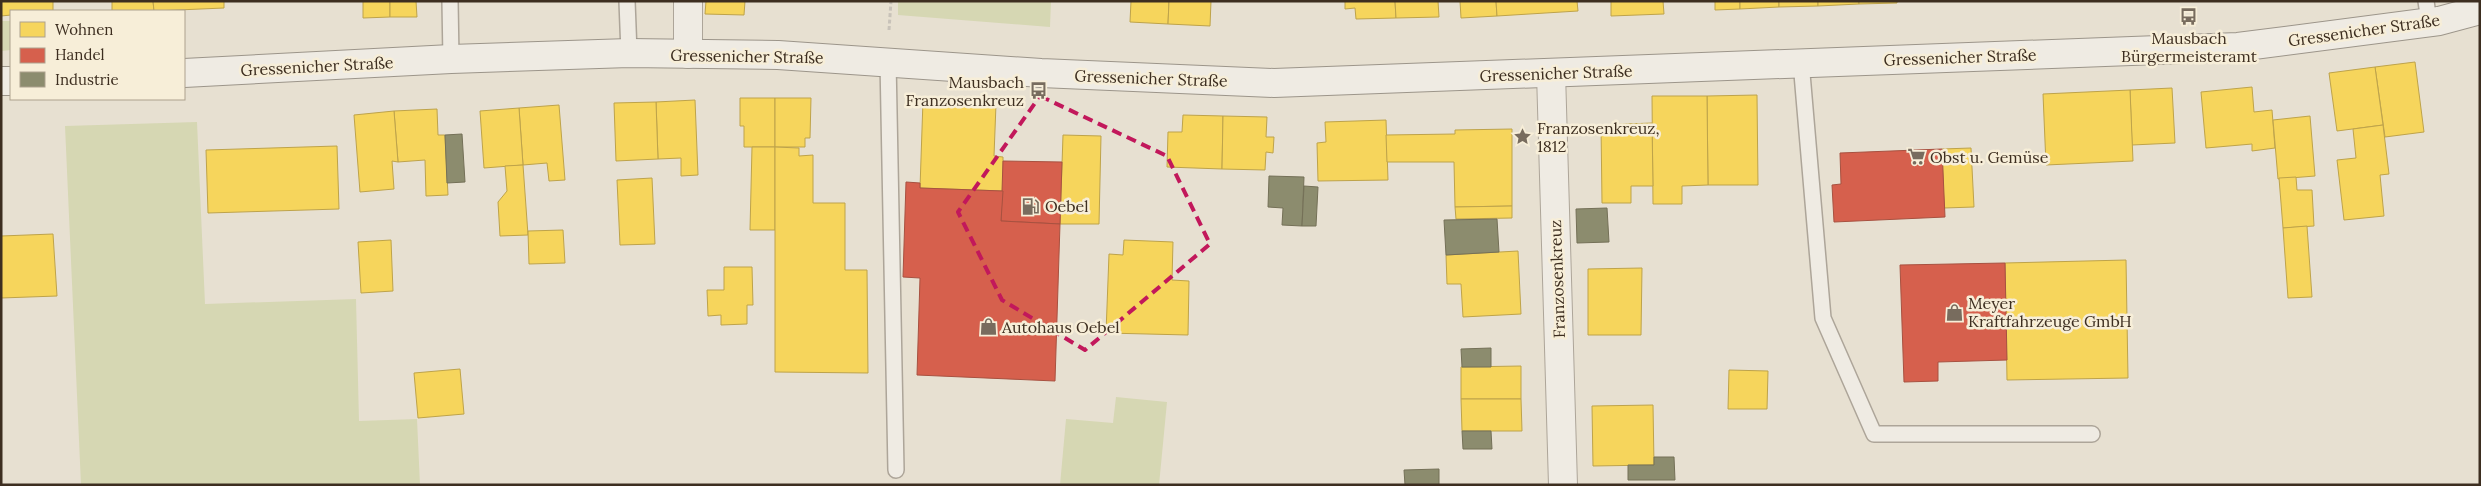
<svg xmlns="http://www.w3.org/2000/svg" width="2481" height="486" font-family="Lora,serif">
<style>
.green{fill:#d6d7b3}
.homes{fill:#f6d55c;stroke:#bea34a}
.shops{fill:#d6604d;stroke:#a85140}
.industry{fill:#8c8c6e;stroke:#747057}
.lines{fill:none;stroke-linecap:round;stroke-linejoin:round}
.service-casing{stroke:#ada599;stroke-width:18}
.minor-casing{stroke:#ada599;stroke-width:30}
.secondary-casing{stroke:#9c958a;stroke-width:30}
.path{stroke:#c8c2b9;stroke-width:3;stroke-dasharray:4 2.5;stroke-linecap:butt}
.service{stroke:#efebe3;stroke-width:15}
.minor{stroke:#efebe3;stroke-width:28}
.secondary{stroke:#efebe3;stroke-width:28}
.marked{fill:none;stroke:#c2185b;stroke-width:4;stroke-dasharray:10 6;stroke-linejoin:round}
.labels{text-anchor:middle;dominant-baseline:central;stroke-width:5;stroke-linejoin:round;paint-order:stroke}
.street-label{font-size:16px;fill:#3d2e20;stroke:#f7eed8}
.poi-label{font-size:16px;fill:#3d2e20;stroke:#f7eed8;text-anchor:start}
</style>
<rect width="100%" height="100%" fill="#e7e0d1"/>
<!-- green -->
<g class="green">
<polygon points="898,1 1051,1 1050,27 898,15"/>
<polygon points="1,21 11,21 11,50 1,51"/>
<polygon points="197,122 205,304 356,299 359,421 417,419 420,485 81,485 65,126"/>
<polygon points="1116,397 1167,402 1159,485 1060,485 1066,419 1113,423"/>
</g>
<!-- homes -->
<g class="homes">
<polygon points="1,1 53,1 53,11 11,11 11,15 1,16"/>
<polygon points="112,1 153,1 154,11 112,11"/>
<polygon points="153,1 224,1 224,8 154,11"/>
<polygon points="363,1 390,1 390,17 363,18"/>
<polygon points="390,1 416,1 417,17 390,17"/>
<polygon points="706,1 745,1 744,15 705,14"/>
<polygon points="1131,1 1169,1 1168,24 1130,22"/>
<polygon points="1169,1 1211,1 1210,26 1168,24"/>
<polygon points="1345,1 1395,1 1396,18 1356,19 1355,8 1345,9"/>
<polygon points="1395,1 1438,1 1439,17 1396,18"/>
<polygon points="1460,1 1496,1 1497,16 1461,18"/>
<polygon points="1496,1 1577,1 1578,11 1497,16"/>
<polygon points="1611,1 1663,1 1664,14 1611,16"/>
<polygon points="1715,1 1740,1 1740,9 1715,10"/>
<polygon points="1740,1 1779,1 1779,7 1740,9"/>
<polygon points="1779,1 1818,1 1818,6 1779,7"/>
<polygon points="1818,1 1859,1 1859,4 1818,6"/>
<polygon points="1859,1 1897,1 1897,3 1859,4"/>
<polygon points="2415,62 2424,132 2385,137 2375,67"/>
<polygon points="2375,67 2383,125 2337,131 2329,73"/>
<polygon points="2252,87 2254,112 2272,110 2275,148 2252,151 2252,144 2206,148 2201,92"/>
<polygon points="2172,88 2175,143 2132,145 2130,90"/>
<polygon points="2130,90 2133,161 2046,165 2043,94"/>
<polygon points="1757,95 1758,185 1708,185 1707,96"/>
<polygon points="1652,96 1707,96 1708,185 1682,186 1682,204 1653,204"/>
<polygon points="740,98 775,98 775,147 744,147 744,126 740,126"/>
<polygon points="775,98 811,98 810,138 805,138 805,147 775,147"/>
<polygon points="695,100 698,175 681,176 681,158 658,159 656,102"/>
<polygon points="923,100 996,104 994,156 1003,157 1003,191 920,188"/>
<polygon points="656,102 658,159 616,161 614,103"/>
<polygon points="559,105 565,180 549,181 547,163 523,165 519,108"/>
<polygon points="519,108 523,165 484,168 480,111"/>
<polygon points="437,109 438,135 445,135 448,195 426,196 425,160 398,162 394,111"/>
<polygon points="394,111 398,162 392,161 394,189 360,192 354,115"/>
<polygon points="1183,115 1223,116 1222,169 1167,167 1168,132 1182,132"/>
<polygon points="1223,116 1267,117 1266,137 1274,137 1273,153 1266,152 1265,170 1222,169"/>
<polygon points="2310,116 2315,176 2278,179 2273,120"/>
<polygon points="1386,120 1388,180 1318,181 1317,143 1326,142 1325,122"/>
<polygon points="1652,123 1653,186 1631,186 1631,203 1602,203 1601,125"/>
<polygon points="2383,125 2389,174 2380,175 2384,216 2344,220 2337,160 2356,158 2353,129"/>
<polygon points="1512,129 1512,206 1455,207 1454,162 1387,162 1386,135 1455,134 1455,130"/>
<polygon points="1063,135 1101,136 1099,224 1060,224"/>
<polygon points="337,146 339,209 208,213 206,150"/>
<polygon points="752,147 775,147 775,230 750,230"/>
<polygon points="775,147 799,148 799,156 813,155 813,203 845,203 845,270 867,270 868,373 775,372"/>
<polygon points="1971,148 1974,207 1944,208 1942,149"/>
<polygon points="523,165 528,235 500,236 498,202 507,191 505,166"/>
<polygon points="2296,177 2297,190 2312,190 2314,226 2283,228 2279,178"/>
<polygon points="652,178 655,244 620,245 617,180"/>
<polygon points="1512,206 1512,218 1456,219 1455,207"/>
<polygon points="2307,226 2312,297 2288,298 2283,228"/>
<polygon points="563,230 565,263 529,264 528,231"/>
<polygon points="53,234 57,296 1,298 1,236"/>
<polygon points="391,240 393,291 361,293 358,242"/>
<polygon points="1124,240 1173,242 1172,280 1189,281 1188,335 1106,333 1109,254 1123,255"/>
<polygon points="1518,251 1521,314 1463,317 1461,284 1447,284 1446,255"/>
<polygon points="2126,260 2128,378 2007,380 2005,263"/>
<polygon points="724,267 752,267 753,305 747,305 747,324 721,325 721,315 708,316 707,290 724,290"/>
<polygon points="1642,268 1641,335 1588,335 1588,269"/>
<polygon points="1521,366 1521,399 1461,399 1461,367"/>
<polygon points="460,369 464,414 418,418 414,373"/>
<polygon points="1729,370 1768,371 1767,409 1728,409"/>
<polygon points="1461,399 1521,399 1522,431 1462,431"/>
<polygon points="1653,405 1654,465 1593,466 1592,406"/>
</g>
<!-- shops -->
<g class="shops">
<polygon points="1942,149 1945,217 1834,222 1832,185 1841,184 1840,153"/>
<polygon points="1003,161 1062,162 1060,224 1001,221"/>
<polygon points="906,182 920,183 920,188 1003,191 1001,221 1060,224 1055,381 917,375 920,278 903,277"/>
<polygon points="2005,263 2007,360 1938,362 1938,381 1904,382 1900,265"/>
</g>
<!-- industry -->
<g class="industry">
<polygon points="462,134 465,182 447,183 445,135"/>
<polygon points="1269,176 1304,177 1302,226 1282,225 1283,208 1268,207"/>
<polygon points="1304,186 1318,187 1316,226 1302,226"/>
<polygon points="1607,208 1609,242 1577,243 1576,209"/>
<polygon points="1497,219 1499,252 1446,255 1444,220"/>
<polygon points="1491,348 1491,367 1462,367 1461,349"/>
<polygon points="1462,431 1491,431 1492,449 1463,449"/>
<polygon points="1654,457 1674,457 1675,480 1628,480 1628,465 1654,465"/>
<polygon points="1439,469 1439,485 1405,485 1404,470"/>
</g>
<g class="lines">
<defs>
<g id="service">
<polyline points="450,1 451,59"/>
<polyline points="627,1 629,53"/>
<polyline points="2426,1 2429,22"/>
<polyline points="888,61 896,470"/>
<polyline points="1801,62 1823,318 1874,434 2092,434"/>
</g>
<g id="minor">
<polyline points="688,54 688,1"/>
<polyline points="1551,73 1563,485"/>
</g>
<g id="secondary">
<polyline points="184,73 451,59 629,53 778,55 1041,73 1274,83 2238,47 2439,21 2480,10"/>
<polyline points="1,81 11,81"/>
</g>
</defs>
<!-- service casing -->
<use href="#service" class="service-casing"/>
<!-- minor casing -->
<use href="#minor" class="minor-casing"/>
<!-- secondary casing -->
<use href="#secondary" class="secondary-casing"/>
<!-- path -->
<polyline class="path" points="889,30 891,1"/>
<!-- service -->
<use href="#service" class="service"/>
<!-- minor -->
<use href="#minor" class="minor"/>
<!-- secondary -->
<use href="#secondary" class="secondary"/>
</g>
<!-- marked area -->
<path class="marked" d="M1040,96L1167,156L1210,244L1085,350L1002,300L958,212Z"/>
<!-- icons -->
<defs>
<symbol id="bus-bare" viewBox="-9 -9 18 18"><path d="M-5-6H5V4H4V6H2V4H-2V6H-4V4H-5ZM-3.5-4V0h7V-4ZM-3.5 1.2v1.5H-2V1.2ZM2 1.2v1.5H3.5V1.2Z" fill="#786c5e" stroke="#f7eed8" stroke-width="2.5" paint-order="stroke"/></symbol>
<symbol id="sight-bare" viewBox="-9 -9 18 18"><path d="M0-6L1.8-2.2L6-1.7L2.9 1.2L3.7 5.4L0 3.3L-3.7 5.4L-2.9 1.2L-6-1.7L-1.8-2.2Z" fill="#786c5e" stroke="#f7eed8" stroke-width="2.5" paint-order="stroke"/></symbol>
<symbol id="supermarket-bare" viewBox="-9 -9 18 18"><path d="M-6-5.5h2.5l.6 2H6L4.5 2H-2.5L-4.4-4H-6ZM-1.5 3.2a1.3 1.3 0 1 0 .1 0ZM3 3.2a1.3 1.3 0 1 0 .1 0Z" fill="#786c5e" stroke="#f7eed8" stroke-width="2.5" paint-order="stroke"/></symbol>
<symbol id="fuel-bare" viewBox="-9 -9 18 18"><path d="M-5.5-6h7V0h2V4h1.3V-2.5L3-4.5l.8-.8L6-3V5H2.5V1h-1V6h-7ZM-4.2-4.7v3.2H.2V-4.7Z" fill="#786c5e" stroke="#f7eed8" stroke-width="2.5" paint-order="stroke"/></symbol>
<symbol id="shop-bare" viewBox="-9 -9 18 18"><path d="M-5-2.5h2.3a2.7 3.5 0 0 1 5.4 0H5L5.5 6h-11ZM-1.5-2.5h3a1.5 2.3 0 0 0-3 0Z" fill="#786c5e" stroke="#f7eed8" stroke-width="2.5" paint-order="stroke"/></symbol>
</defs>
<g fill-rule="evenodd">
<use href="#bus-bare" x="2176" y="4" width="25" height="25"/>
<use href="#bus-bare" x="1026" y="78" width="25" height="25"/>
<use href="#sight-bare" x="1510" y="124" width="25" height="25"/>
<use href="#supermarket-bare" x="1904" y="144" width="25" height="25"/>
<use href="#fuel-bare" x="1018" y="194" width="25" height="25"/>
<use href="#shop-bare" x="1942" y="300" width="25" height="25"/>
<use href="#shop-bare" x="976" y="314" width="25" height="25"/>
</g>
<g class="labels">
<!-- street labels -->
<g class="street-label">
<text transform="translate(2364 30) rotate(-8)">Gressenicher Straße</text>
<text transform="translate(747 56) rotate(1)">Gressenicher Straße</text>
<text transform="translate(1960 57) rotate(-2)">Gressenicher Straße</text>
<text transform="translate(317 66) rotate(-3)">Gressenicher Straße</text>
<text transform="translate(1556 73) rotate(-2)">Gressenicher Straße</text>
<text transform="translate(1151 78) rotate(2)">Gressenicher Straße</text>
<text transform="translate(1557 279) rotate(-92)">Franzosenkreuz</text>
</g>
<!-- poi labels -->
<g class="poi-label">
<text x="2189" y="38" text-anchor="middle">Mausbach<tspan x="2189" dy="18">Bürgermeisteramt</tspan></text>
<text x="1024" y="82" text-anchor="end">Mausbach<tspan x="1024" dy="18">Franzosenkreuz</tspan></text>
<text x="1537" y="128">Franzosenkreuz,<tspan x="1537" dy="18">1812</tspan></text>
<text x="1930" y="157">Obst u. Gemüse</text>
<text x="1045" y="206">Oebel</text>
<text x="1968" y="303">Meyer<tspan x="1968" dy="18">Kraftfahrzeuge GmbH</tspan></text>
<text x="1002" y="327">Autohaus Oebel</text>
</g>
</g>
<!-- border -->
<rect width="2481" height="486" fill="none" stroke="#3d2e20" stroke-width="5"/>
<!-- legend -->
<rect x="10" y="10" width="175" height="90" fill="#f7eed8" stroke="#ada18e"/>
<rect x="20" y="22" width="25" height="15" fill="#f6d55c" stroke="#ada18e"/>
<text x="55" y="35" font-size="15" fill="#3d2e20">Wohnen</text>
<rect x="20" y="48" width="25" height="15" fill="#d6604d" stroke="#ada18e"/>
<text x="55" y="60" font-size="15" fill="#3d2e20">Handel</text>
<rect x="20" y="72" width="25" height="15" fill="#8c8c6e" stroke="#ada18e"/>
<text x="55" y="85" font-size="15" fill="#3d2e20">Industrie</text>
</svg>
